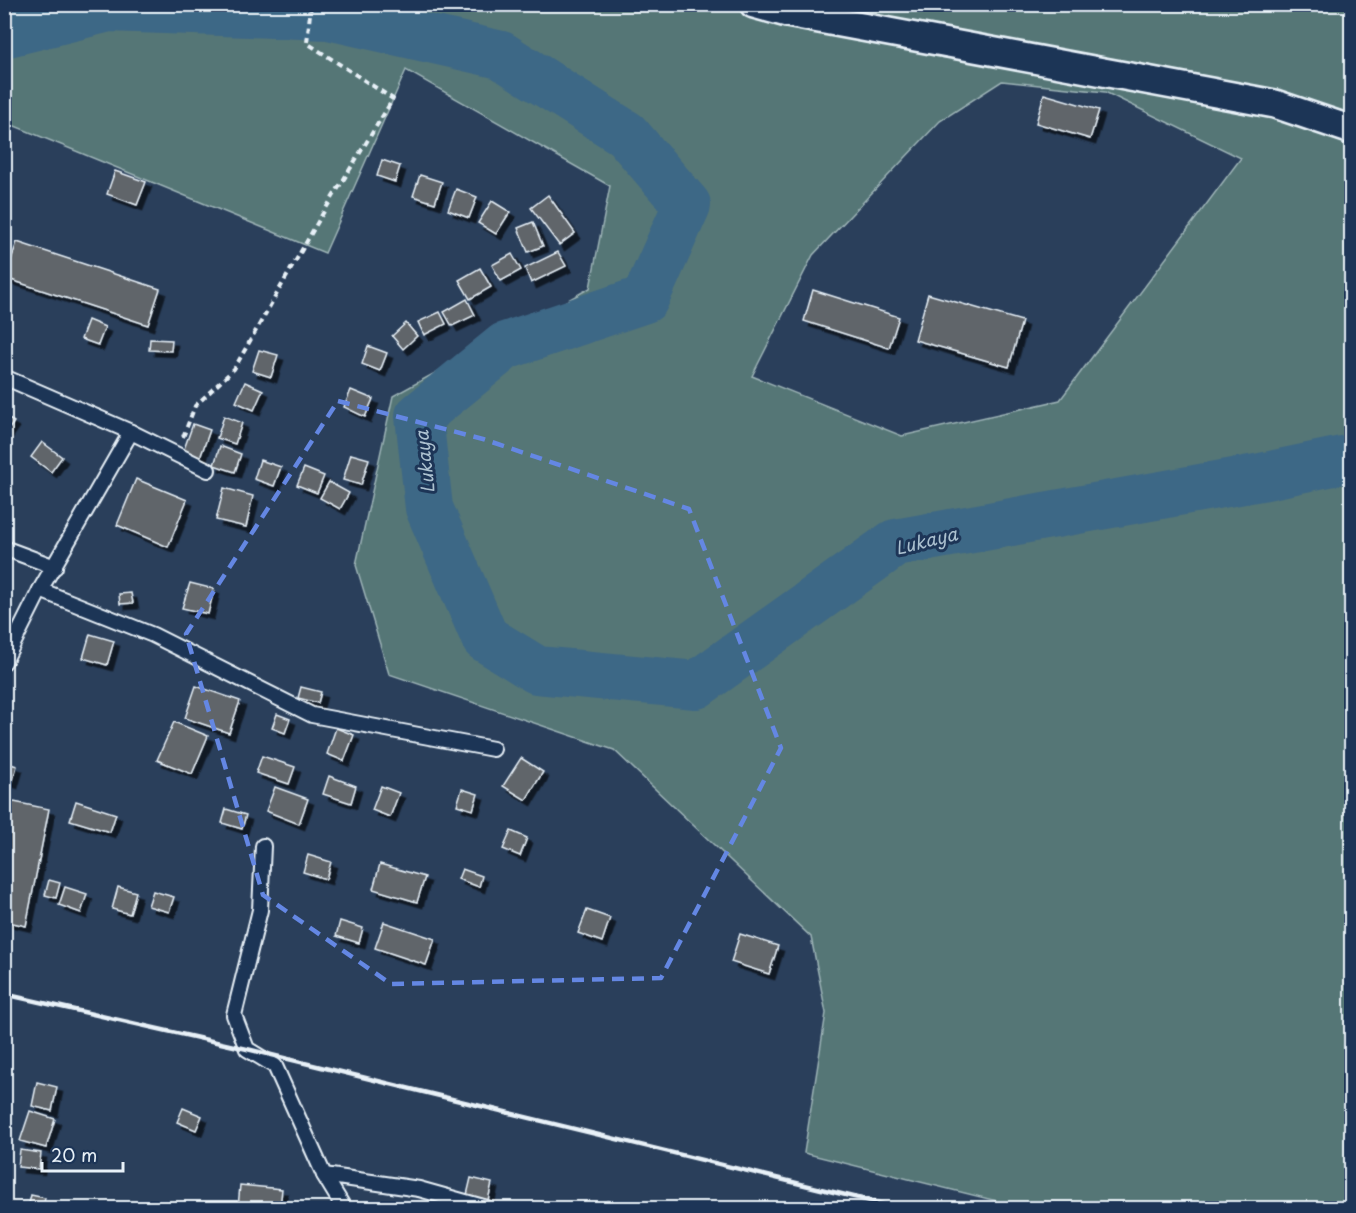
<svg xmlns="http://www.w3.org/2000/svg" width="1356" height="1213" font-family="'Playpen Sans',sans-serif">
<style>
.green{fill:#547676;stroke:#9eb4b7;stroke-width:1.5;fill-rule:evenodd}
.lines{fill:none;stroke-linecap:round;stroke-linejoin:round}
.river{stroke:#3e6786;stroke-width:48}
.building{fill:#60656b;stroke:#e8f1f8;stroke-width:1.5;filter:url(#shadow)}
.lane-casing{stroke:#e8f1f8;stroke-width:18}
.street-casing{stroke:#e8f1f8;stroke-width:32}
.path{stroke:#e8f1f8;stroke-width:4;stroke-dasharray:6 4.5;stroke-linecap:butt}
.lane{stroke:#1d3557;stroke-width:14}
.street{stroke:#1d3557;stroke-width:27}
.rail{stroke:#e8f1f8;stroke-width:4.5}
.marked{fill:none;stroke:#6487e3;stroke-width:4.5;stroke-dasharray:12 8;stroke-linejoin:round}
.labels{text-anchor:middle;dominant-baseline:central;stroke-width:6;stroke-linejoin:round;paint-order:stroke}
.water-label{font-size:18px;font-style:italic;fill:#acc1d0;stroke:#1d3557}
</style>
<defs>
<filter id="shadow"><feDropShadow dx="5.5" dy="5.5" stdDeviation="0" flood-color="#0009"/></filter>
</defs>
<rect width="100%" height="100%" fill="#2a3f5b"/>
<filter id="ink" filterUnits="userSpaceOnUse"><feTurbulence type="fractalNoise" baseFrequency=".0167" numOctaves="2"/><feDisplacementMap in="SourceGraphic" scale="12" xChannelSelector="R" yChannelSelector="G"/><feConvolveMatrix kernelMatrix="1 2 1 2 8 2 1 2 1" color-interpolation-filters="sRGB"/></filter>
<g filter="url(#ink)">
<!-- green -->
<path class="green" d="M49,4L1351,5V1208H1025L804,1153L826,1013L811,937L614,750L389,674L356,565L393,396L590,288L610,186L406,70L325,253L5,122L4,30ZM1002,81L1105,92L1241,158L1060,400L902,436L752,376L813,255L940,121Z"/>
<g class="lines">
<!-- river -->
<polyline class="river" points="4,34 109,8 329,16 501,55 626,134 687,205 645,299 505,346 419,416 429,508 485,638 537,670 696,685 895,543 1261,477 1352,458"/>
</g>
<!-- building -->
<g class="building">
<polygon points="1044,94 1099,110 1090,139 1036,123"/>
<polygon points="382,160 400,166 395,182 377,176"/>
<polygon points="115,171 146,182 137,205 107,194"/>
<polygon points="420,175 442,182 435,203 413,196"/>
<polygon points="456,189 477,197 469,218 448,210"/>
<polygon points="548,195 575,233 559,245 531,208"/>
<polygon points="492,201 510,212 496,234 478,223"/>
<polygon points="533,222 543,246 528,252 518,228"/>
<polygon points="17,242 160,289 148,325 5,278"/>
<polygon points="558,252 566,266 531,283 525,268"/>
<polygon points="512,254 521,270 501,281 492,265"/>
<polygon points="480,268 491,287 470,299 459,280"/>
<polygon points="813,290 899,317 889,348 804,321"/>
<polygon points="928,294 1022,321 1009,367 915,340"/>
<polygon points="467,299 475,315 452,326 444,312"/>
<polygon points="440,312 446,324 424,335 418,322"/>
<polygon points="88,320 105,327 98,345 81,339"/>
<polygon points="406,323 417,336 403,349 392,336"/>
<polygon points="150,339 172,340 171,351 149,350"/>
<polygon points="368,346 387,353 380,371 362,364"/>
<polygon points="259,350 278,355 271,377 252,371"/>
<polygon points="245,382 263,390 254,410 236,402"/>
<polygon points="351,390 373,399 365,417 344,407"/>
<polygon points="4,416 14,422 4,436"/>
<polygon points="224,416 242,423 235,444 217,438"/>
<polygon points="193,424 210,430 200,458 183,452"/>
<polygon points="42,442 62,457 51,472 31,457"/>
<polygon points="220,446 241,454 235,472 214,465"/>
<polygon points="351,454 369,459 361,485 343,480"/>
<polygon points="260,460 281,467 274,486 254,479"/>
<polygon points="304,468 324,476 317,493 297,485"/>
<polygon points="136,479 187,500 168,547 117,525"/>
<polygon points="329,482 349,493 340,509 320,498"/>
<polygon points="224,488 253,496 246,527 216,520"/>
<polygon points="190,583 214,589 208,614 182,608"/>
<polygon points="131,593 133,603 120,604 119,594"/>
<polygon points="90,634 114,641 107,665 83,658"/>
<polygon points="196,686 240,701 229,733 185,718"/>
<polygon points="301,687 321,692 318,703 298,698"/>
<polygon points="277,714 290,719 285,733 272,728"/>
<polygon points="174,722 208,736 192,774 157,760"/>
<polygon points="336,728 354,735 344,761 327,754"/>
<polygon points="262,756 295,767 289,784 256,773"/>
<polygon points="521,758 543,772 526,800 503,786"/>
<polygon points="4,762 17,766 12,783 4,780"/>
<polygon points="329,776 356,786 351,803 323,794"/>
<polygon points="381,786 399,793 390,817 372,810"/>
<polygon points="275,787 308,799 299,824 266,811"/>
<polygon points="462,789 478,794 473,810 457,805"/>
<polygon points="4,800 49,809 26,926 4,921"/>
<polygon points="76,801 116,814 110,832 70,820"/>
<polygon points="226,809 246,815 242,829 222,823"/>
<polygon points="511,831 527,838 520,856 503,849"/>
<polygon points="308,855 331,862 326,879 303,872"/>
<polygon points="380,864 425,877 417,902 373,889"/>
<polygon points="462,869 482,876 479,887 458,879"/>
<polygon points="49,880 60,883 56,898 45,895"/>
<polygon points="65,887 87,894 81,913 59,905"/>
<polygon points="118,887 136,892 130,914 112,909"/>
<polygon points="153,891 174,897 169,912 148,906"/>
<polygon points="587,910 610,918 602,942 578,933"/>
<polygon points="340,921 363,928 359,943 336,936"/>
<polygon points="384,922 435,939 426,965 375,948"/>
<polygon points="740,934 778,946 769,974 731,962"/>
<polygon points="37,1082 57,1087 52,1111 32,1106"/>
<polygon points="183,1108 202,1116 196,1130 177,1122"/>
<polygon points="30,1111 55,1119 46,1148 20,1141"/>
<polygon points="20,1150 41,1153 39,1169 18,1167"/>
<polygon points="471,1178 492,1183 488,1200 467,1195"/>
<polygon points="240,1185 282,1189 280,1208 238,1208"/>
<polygon points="31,1195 45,1198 43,1208 28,1208"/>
<polygon points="607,1201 633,1208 605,1208"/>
</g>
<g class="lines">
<defs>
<g id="lane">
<polyline points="4,377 131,432 208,470"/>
<polyline points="4,548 55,567"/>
<polyline points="40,590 153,635 312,715 493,749"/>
<polyline points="4,662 40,590 131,432"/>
<polyline points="263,846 260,910 234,1015 247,1049 275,1066 324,1175 344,1208"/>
<polyline points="324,1175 419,1189 487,1208"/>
</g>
<polyline id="street" points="754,4 787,13 1275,104 1352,130"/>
</defs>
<!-- lane casing -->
<use href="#lane" class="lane-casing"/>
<!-- street casing -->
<use href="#street" class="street-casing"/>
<!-- path -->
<polyline class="path" points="183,437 195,406 234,369 320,218 393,99 307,43 311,4"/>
<!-- lane -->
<use href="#lane" class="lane"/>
<!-- street -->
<use href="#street" class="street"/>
<!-- rail -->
<polyline class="rail" points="4,994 247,1049 899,1208"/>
</g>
</g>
<!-- marked area -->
<path class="marked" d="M338,401L483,439L689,509L781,748L661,978L391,984L263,895L186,634Z"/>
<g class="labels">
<!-- water labels -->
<g class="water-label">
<text transform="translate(424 462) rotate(-96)">Lukaya</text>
<text transform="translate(926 540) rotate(-14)">Lukaya</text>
</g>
</g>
<!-- margin -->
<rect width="1356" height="1213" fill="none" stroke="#1d3557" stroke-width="24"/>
<rect x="12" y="12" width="1332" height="1189" fill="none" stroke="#e8f1f8" stroke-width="2" filter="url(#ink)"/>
<!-- scale -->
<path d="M42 1162v9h81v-9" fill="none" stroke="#e8f1f8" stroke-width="3"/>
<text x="51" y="1162" font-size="18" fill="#e8f1f8" stroke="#1d3557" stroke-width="4.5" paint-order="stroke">20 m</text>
</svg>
